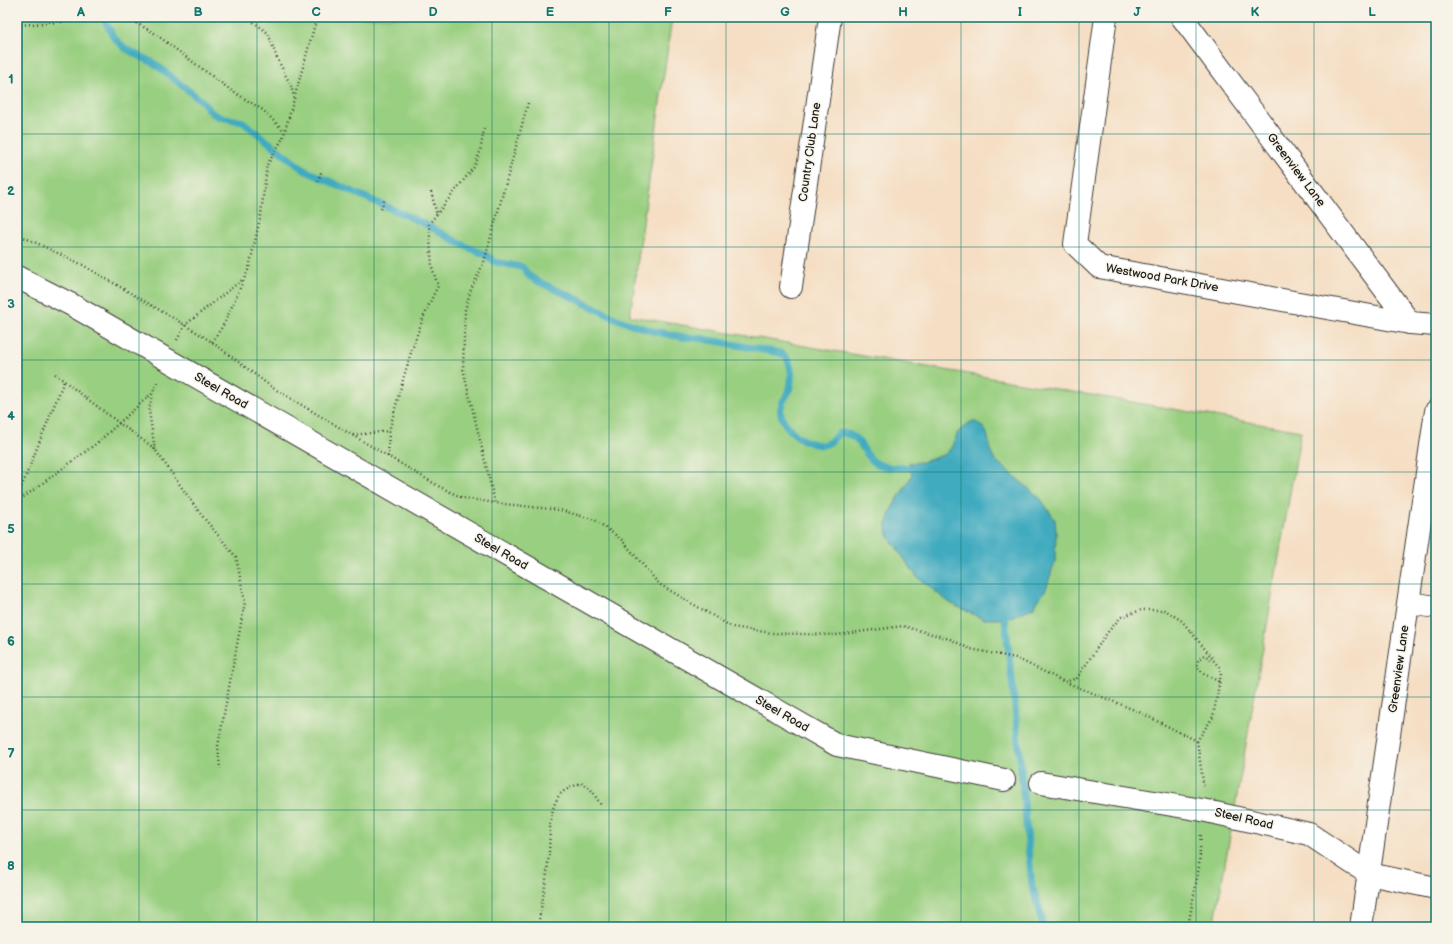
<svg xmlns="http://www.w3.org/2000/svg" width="1453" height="944" font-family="'Balsamiq Sans',sans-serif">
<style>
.green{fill:#99cf80;stroke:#5a764e}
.water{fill:#40aabf;stroke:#2e636e}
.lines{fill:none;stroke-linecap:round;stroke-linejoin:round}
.stream{stroke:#40aabf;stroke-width:7}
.minor-casing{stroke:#3d3935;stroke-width:24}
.path{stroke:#3d3935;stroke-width:2.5;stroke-dasharray:1 3;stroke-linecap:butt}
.minor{stroke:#fff;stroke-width:22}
.grid{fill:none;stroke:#0f766e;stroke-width:1;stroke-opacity:0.55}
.labels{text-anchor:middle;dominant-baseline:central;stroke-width:3;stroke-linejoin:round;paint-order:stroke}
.street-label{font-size:12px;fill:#1c1c1c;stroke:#f7f3e8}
.neatline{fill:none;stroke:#0f766e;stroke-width:1.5}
.grid-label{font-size:13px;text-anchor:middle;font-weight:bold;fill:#0f766e}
</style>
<rect width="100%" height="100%" fill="#f7f3e8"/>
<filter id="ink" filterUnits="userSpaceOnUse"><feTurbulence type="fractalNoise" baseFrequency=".025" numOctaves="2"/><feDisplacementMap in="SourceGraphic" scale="8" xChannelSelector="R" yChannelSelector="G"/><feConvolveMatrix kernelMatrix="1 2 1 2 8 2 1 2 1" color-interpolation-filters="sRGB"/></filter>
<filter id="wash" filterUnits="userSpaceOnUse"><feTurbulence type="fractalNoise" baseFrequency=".012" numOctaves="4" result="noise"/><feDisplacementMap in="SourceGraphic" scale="16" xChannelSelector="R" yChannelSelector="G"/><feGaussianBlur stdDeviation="0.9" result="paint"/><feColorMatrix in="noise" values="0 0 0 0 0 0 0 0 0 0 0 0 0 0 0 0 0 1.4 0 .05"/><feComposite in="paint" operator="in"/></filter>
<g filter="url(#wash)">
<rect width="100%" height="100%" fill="#f5dec3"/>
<!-- green -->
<polygon class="green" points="17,17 672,17 630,316 1301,431 1214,927 17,927"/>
<!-- water -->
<path class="water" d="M973,421C994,429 985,444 994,459L1041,499L1055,520L1056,532L1055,561L1046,589L1033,608L1005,619H983L950,603L917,577L889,537C880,514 904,494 912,474L908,468L909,463L923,462L946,454L951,448L958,432L969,423Z"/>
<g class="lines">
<!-- stream -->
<g class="stream">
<path d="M103,17L114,38L125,48L137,55L154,63L203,102L211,112L217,116L243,122L304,170L421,222L463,245L486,255L495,262L522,267L529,276L539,282L568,295L617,319L652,331L682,337L699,338L780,353C782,354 786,356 787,359C793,368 792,382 789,391C785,399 779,404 781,414C784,430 806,445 822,445C829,445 834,438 839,433C862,433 860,451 874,462C883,468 897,468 908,468"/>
<polyline points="1005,619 1015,708 1032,886 1040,911 1043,927"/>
</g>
</g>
</g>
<g filter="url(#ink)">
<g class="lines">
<defs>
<g id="minor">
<polyline points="1106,17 1075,244 1099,267 1410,323 1436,325"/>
<polyline points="1182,17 1410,323"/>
<polyline points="17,277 72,305 837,745 1004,780"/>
<polyline points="791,287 830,17"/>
<polyline points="1409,603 1436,607"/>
<polyline points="1041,783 1202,810 1309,834 1369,874 1436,888"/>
<polyline points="1361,927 1436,411"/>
</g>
</defs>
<!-- minor casing -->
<use href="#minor" class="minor-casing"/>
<!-- path -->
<g class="path">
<polyline points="126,17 154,33 232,91 263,110 284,131"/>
<polyline points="247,17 268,33 277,58 291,86 294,97"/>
<polyline points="17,25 61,22 87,17"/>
<polyline points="528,103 484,262 470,292 465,310 463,369 495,503 560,510 595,520 621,539 659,584 732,627 772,633 836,635 903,626 950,639 970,649 1016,658 1065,682 1137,711 1197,741 1213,717 1221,674 1219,667 1214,661 1204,655 1198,660 1197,667 1204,674 1218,681 1218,685"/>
<polyline points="318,181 322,170"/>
<polyline points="431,192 437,215"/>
<polyline points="381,209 385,198"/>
<polyline points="17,234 81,264 185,325 212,342 273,388 440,487 463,498 495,503"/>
<polyline points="177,340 185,325 243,279"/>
<polyline points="212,342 224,324 249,268 261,214 267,165 283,138 317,17"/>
<polyline points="55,374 119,423 151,394"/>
<path d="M353,435L389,431C402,384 415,329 438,286L432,267L429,224L474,167L480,152L484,129"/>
<polyline points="155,450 149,411 152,394 158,381"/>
<polyline points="388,457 389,431"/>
<polyline points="17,498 64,381"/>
<polyline points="17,502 97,443 119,423 154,448 199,512 236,557 245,602 218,746 220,769"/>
<polyline points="1065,682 1077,678 1107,633 1121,617 1141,610 1165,610 1182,621 1213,659"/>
<polyline points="1197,741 1204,788"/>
<path d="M538,927C541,906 546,885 548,863C551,843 547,816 558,797C562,790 574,786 581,783L590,788L601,805"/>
<polyline points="1188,927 1199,867 1201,833"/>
</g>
<!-- minor -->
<use href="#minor" class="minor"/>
</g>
</g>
<!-- grid -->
<path class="grid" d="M139,17V927M257,17V927M374,17V927M492,17V927M609,17V927M726,17V927M844,17V927M961,17V927M1079,17V927M1196,17V927M1314,17V927M17,134H1436M17,247H1436M17,360H1436M17,472H1436M17,584H1436M17,697H1436M17,810H1436"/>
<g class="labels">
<!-- street labels -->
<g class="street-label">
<text transform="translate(810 152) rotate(-82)">Country Club Lane</text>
<text transform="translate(1296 170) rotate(53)">Greenview Lane</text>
<text transform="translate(1162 278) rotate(10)">Westwood Park Drive</text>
<text transform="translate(221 391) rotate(30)">Steel Road</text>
<text transform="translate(501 552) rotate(30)">Steel Road</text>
<text transform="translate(1399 669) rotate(-82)">Greenview Lane</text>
<text transform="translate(782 714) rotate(30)">Steel Road</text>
<text transform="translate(1244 819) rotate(13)">Steel Road</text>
</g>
</g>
<!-- margin -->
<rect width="1453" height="944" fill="none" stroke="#f7f3e8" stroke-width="44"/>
<rect x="22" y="22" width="1409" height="900" class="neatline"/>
<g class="grid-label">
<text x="81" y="16">A</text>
<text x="198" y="16">B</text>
<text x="316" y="16">C</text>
<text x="433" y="16">D</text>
<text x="550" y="16">E</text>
<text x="668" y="16">F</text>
<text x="785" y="16">G</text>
<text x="903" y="16">H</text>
<text x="1020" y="16">I</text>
<text x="1137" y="16">J</text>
<text x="1255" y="16">K</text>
<text x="1372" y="16">L</text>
<text x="11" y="83">1</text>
<text x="11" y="195">2</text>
<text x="11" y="308">3</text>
<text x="11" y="420">4</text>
<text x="11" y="533">5</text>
<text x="11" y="645">6</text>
<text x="11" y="758">7</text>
<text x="11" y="870">8</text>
</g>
</svg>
